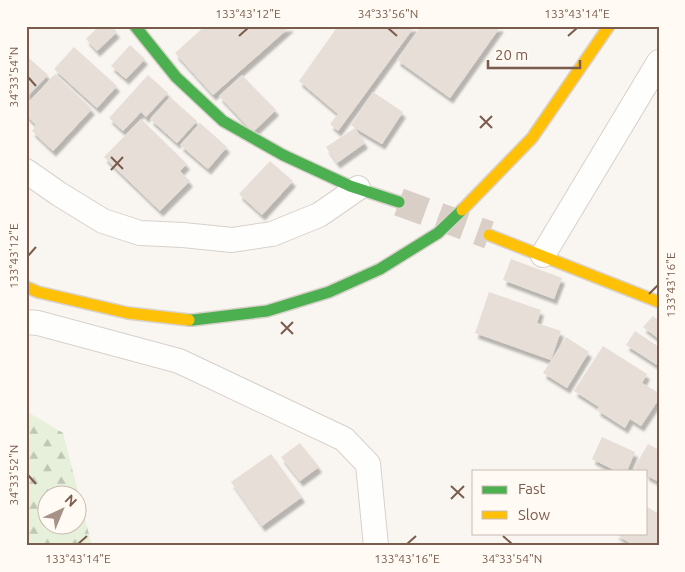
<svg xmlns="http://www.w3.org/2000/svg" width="685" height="572" font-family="Ubuntu,sans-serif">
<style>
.forest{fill:url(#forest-firs);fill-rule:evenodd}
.building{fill:#e6ded7;filter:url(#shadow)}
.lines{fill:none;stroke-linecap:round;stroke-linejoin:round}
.secondary-tunnel{stroke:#d9cfc7;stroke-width:28;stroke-dasharray:28 14;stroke-linecap:butt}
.street-casing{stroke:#d7d1cb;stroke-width:26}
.fast-casing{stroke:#d9d2cb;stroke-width:14}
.slow-casing{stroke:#d9d2cb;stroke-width:14}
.street{stroke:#fefefd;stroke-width:24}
.fast{stroke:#4caf50;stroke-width:11}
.slow{stroke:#ffc107;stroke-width:11}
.ticks{fill:none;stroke:#7a5c4d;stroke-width:2}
.neatline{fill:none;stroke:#7a5c4d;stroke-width:2}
.ticks-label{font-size:12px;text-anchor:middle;fill:#7a5c4d}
</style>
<defs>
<pattern id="forest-firs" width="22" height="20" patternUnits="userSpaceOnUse" patternTransform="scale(1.25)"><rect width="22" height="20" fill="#e7f0db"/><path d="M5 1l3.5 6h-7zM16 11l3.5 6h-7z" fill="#c0c6b4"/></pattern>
<filter id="shadow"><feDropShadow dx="3" dy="5.5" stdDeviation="1" flood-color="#0004"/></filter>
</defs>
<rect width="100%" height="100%" fill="#f9f5f0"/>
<!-- forest -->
<path class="forest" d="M26,411L63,433L92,546H26ZM48,494H78V524H48Z"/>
<!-- building -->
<g class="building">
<polygon points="99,26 111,26 117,32 97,51 86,39"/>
<polygon points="205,26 291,26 213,95 175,53"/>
<polygon points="338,26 415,26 338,131 330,124 338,114 299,81"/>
<polygon points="421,26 501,26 450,98 397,60"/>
<polygon points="130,45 145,59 126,79 111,66"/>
<polygon points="74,47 117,86 97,108 54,69"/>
<polygon points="29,58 48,75 26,98 26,60"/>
<polygon points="55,74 92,109 53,151 32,131 36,125 26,115 26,105"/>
<polygon points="148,75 168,93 146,117 141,112 123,131 109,118"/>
<polygon points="242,75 276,110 253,132 219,96"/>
<polygon points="373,92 403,112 382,144 355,128 351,125"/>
<polygon points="170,97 197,121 177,143 150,119"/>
<polygon points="141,119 187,164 180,171 190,181 160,211 104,157"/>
<polygon points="200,123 227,147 208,169 180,145"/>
<polygon points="355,128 365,143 337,163 326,147"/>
<polygon points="270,161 293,181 262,215 239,194"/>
<polygon points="511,259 562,278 554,299 503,280"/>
<polygon points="489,292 541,310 537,323 561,331 551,360 475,333"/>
<polygon points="653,316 659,321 659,339 643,327"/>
<polygon points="635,331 659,347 659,363 657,365 626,345"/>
<polygon points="566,337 589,352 567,388 543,373"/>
<polygon points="603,346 647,374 642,383 659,393 659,399 641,426 630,419 625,428 597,410 599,407 574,391"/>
<polygon points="602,437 635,452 627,471 616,471 592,459"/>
<polygon points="300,443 319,467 300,481 281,457"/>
<polygon points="648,444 659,450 659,482 646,475 646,471 638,471 634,468"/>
<polygon points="271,454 302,497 262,526 231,482"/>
<polygon points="646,506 659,514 659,546 634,546 615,533 646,533"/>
</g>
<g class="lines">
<!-- secondary-tunnel -->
<polyline class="secondary-tunnel" points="399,202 489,235"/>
<defs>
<g id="street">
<polyline points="26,171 59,194 103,221 140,233 183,235 232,240 272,234 319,215 358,188"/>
<polyline points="543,255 659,62"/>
<polyline points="26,322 38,323 179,361 344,439 368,464 376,546"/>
</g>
<g id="fast">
<polyline points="135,26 176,77 223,121 283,155 350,186 399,202"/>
<polyline points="189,320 193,320 267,311 329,292 380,269 438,233 462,210"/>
</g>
<g id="slow">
<polyline points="462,210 532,138 609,26"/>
<polyline points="489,235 659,302"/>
<polyline points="26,287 38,292 128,313 189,320"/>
</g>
</defs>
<!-- street casing -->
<use href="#street" class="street-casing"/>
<!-- fast casing -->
<use href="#fast" class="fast-casing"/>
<!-- slow casing -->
<use href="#slow" class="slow-casing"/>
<!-- street -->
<use href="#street" class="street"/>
<!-- fast -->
<use href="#fast" class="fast"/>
<!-- slow -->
<use href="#slow" class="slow"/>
</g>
<!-- ticks -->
<path class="ticks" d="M388,28L397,36M239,36L248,28M568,36L577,28M28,77L36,86M480,116L492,128M480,128L492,116M111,157L123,169M111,170L123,157M28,256L36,247M649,294L658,285M281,322L293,334M281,334L293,322M28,475L36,484M451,486L464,498M451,499L464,486M503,536L512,544M78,544L87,536M407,544L416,536"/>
<!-- border -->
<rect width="685" height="572" fill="none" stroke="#fffaf3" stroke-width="55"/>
<!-- legend -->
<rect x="472" y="470" width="175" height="65" fill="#fffaf3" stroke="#cabbb1"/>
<rect x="482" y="486" width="25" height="8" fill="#4caf50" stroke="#cabbb1"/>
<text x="518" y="494" font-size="15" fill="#7a5c4d">Fast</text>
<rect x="482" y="511" width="25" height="8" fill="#ffc107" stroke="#cabbb1"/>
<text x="518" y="520" font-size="15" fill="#7a5c4d">Slow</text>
<!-- north arrow -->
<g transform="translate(62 510) rotate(44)"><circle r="24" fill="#fffaf3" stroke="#cabbb1"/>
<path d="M0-4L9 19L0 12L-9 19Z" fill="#a69286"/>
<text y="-8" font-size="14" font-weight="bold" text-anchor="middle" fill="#7a5c4d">N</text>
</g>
<!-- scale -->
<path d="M488 60v8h92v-8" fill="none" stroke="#7a5c4d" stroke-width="2.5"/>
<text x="495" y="60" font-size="15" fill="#7a5c4d" stroke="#fffaf3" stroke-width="4" paint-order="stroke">20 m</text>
<rect x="28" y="28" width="630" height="516" class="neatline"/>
<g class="ticks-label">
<text x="248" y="18">133°43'12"E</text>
<text x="388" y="18">34°33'56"N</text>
<text x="577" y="18">133°43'14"E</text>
<text transform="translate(14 77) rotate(-90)" y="4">34°33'54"N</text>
<text transform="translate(14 256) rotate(-90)" y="4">133°43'12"E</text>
<text transform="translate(671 285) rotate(-90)" y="4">133°43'16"E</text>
<text transform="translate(14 475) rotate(-90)" y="4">34°33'52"N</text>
<text x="78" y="563">133°43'14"E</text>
<text x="407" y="563">133°43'16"E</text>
<text x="512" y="563">34°33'54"N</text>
</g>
</svg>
